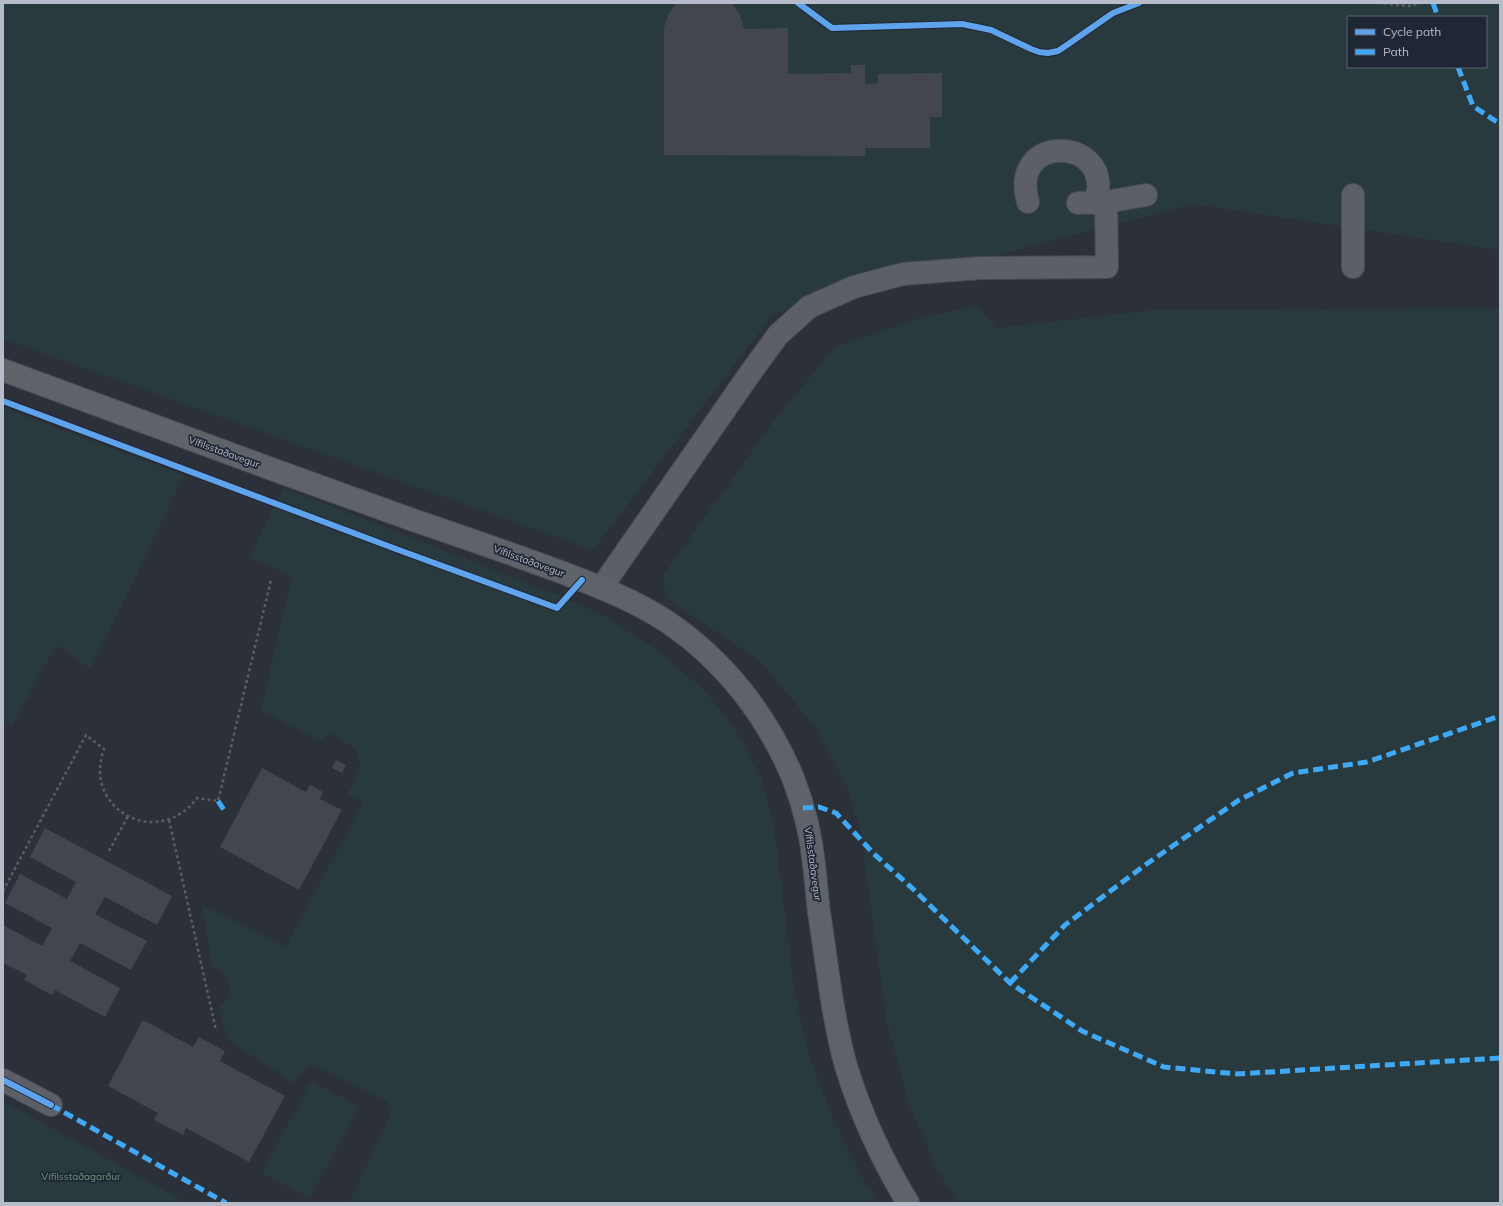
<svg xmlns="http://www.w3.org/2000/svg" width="1503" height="1206" font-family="Mulish,sans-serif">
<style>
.green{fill:#293a3f;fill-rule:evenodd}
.building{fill:#43464e}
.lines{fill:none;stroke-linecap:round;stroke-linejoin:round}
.minor-casing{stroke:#484b52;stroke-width:24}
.major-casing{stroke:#4a4d56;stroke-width:24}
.path{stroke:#595e64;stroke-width:2.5;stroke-dasharray:3 3;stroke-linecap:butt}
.minor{stroke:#5c5f67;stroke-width:22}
.major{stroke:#5e6269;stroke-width:22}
.quiet{stroke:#3fa9f5;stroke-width:5;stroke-dasharray:10 5;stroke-linecap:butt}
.cycleway-casing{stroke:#1f2634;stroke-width:8}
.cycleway{stroke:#60a3ed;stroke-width:6}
.labels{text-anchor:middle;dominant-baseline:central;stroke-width:3.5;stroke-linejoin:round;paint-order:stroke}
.street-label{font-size:10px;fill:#b6bcc9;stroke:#1f2634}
.park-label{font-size:10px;fill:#6e9a7b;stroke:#1f2634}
</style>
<rect width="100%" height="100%" fill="#2c3039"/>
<!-- green -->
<g class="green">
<path d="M3,3H1500V250L1193,204L773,314L593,550L3,339ZM1348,17H1486V67H1348Z"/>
<polygon points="978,306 996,328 1155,310 1500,308 1500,1203 957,1203 934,1163 908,1101 887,1022 861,834 848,789 817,729 759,660 670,601 664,587 664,574 776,418 835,347 926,316"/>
<polygon points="3,408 184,475 91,669 56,645 12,726 3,720"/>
<path d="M284,488L568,599L608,618L657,650L703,689L732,724L760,775L774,826L794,989L809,1055L831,1114L862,1177L877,1203H349L391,1114L386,1100L310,1064L294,1083L228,1040L219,1007C237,995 231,973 212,967L202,905L286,947L363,802L347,794L361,768L355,748L328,733L321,742L261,710L292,576L249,557Z"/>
<polygon points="311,1081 359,1106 310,1198 262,1173"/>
<polygon points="3,1101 187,1203 3,1203"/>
</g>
<!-- building -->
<g class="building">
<polygon points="676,3 732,3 741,17 744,29 788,28 788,74 851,73 851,65 865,65 865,84 878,83 878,74 942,73 942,117 930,117 930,148 865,148 865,156 664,155 664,28 667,17"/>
<polygon points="336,760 346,765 342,773 332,768"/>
<polygon points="262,768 306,792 310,785 323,792 320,799 342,810 299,890 220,847"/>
<polygon points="45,828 172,896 157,925 105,897 95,914 147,941 131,970 80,943 70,961 120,988 105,1017 55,990 52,995 24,980 27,975 3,963 3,925 42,946 52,928 5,903 20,874 67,899 76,882 30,857"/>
<polygon points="143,1020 193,1047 199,1037 225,1051 220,1061 285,1096 249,1162 186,1128 183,1135 154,1120 158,1113 108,1086"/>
</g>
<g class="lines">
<defs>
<g id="minor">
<polyline points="1353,195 1353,267"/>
<path d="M1028,202C1009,135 1104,136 1098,191C1097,195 1095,199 1094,203"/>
<polyline points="1078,203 1106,202 1146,195"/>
<polyline points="601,588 751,372 778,335 809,307 854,287 903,274 981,268 1107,267 1106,202"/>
<polyline points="3,1080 51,1105"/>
</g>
<path id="major" d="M3,370C140,421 276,471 413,520C463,537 512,554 561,572C597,586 634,600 666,621C723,659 767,715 793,778C804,806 811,835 814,864C816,880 817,896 819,912C827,963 832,1016 846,1066C861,1115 882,1160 908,1203"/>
</defs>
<!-- minor casing -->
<use href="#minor" class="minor-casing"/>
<!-- major casing -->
<use href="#major" class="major-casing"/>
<!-- path -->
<g class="path">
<polyline points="1378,3 1409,6 1421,3"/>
<polyline points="169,820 216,1030"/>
<polyline points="109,851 128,816"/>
<path d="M3,891L86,735L104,749C82,810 158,850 197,798L218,801L271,580"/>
</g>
<!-- minor -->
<use href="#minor" class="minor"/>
<!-- major -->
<use href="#major" class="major"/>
<!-- quiet -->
<g class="quiet">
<polyline points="1433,3 1438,17"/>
<polyline points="1458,67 1473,106 1500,124"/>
<polyline points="218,801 224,810"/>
<polyline points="803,808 819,807 836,813 874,854 912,888 1010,983 1082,1031 1164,1067 1237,1074 1500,1058"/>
<polyline points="1010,983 1065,925 1148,863 1239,800 1293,773 1367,762 1500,716"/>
<polyline points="51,1105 226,1203"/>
</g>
<defs>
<g id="cycleway">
<polyline points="798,3 832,28 962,24 991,30 1031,49 1039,52 1048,53 1058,51 1067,45 1113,13 1139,3"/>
<polyline points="3,401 396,549 557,608 582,580"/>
<polyline points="3,1080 51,1105"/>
</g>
</defs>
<!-- cycleway casing -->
<use href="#cycleway" class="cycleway-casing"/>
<!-- cycleway -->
<use href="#cycleway" class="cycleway"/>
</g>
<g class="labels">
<!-- street labels -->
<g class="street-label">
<text transform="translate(224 452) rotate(20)">Vífilsstaðavegur</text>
<text transform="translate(529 561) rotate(20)">Vífilsstaðavegur</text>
<text transform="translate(813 864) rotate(82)">Vífilsstaðavegur</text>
</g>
<!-- park labels -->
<g class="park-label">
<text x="81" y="1176">Vífilsstaðagarður</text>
</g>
</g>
<!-- border -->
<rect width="1503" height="1206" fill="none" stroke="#b6bcc9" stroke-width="8"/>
<!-- legend -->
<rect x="1347" y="16" width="140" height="52" fill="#1f2634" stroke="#5b6270"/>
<rect x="1355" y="29" width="20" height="6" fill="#60a3ed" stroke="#5b6270"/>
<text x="1383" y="36" font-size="12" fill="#b6bcc9">Cycle path</text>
<rect x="1355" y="49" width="20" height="6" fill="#3fa9f5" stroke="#5b6270"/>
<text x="1383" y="56" font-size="12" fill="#b6bcc9">Path</text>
</svg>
